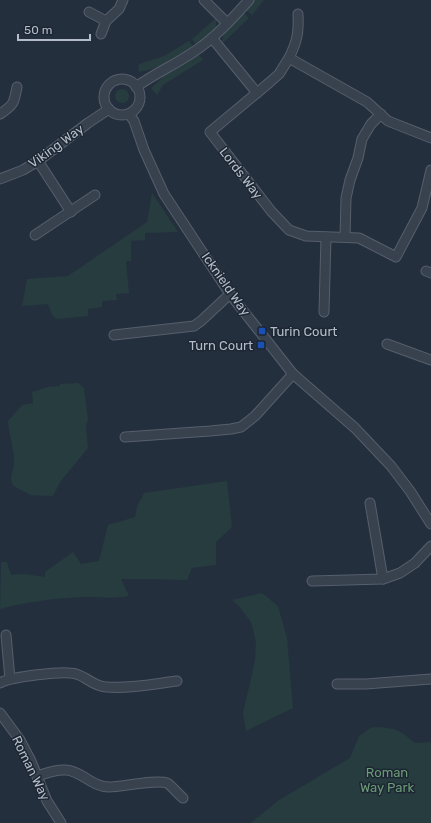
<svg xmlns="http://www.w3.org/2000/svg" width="431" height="823" font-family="Rubik,sans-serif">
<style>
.green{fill:#263c3f}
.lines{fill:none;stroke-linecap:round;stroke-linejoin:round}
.minor-casing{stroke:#565f6c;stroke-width:11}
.minor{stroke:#38414e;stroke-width:9}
.transit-dot{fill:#1a4fb4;stroke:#1d2633;stroke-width:1.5}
.labels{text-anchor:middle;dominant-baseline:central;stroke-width:3;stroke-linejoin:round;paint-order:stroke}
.street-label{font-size:13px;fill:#b4bcc9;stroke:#1d2633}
.poi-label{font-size:13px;fill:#b4bcc9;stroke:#1d2633;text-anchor:start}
.park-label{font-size:13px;fill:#6b9a76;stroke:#1d2633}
</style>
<rect width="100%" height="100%" fill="#242f3e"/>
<!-- green -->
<g class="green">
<polygon points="254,0 264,0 252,15 246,10"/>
<path d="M244,13L249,18L223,43C219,34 237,20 244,13Z"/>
<polygon points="216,18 216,28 196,45 192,39"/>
<path d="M189,41L193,47C178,58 158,69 139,72L138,66L140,64L164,56Z"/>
<polygon points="198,54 203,60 163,85 157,95 151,88 164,76"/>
<circle cx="122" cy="96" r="7"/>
<polygon points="152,193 178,232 145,233 145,240 131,241 131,261 126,261 129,293 116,294 117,300 102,301 102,307 88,309 88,316 57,319 52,315 48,304 22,306 27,279 68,276 147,222"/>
<path d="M78,383L84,388L88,419L86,426L88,448L60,482L53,496L30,495C25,491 18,489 14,486C8,480 13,472 14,465C15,451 9,436 8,421L22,405L33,403L32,392L48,387L60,386V384Z"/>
<path d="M227,481L232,527L216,542V565L192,568L187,580L149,579H121L129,596C114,599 104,597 89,597C64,597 24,602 0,609L1,562H7L11,575L24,574L45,577V572L73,552L81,564L99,561L108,525L135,517L137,507L144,493Z"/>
<polygon points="262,593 278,606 287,638 293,708 246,731 243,713 255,661 256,642 251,622 238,605 232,600"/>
<path d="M372,727C395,728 397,728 415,743L431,742V823H251L279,800L350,758L359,736Z"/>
</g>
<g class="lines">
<defs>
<g id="minor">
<polyline points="204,0 227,23"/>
<polyline points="89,12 106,21"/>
<polyline points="101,34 106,21 119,9 123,0"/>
<polyline points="212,38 257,93"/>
<path d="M289,58C297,42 299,32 298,14"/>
<circle cx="122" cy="97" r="18"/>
<path d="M136,87C154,74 174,65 192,53C214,39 232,19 249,0"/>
<path d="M0,114C14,105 14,103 17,87"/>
<polyline points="129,114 134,121 144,150 164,194 230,294 293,374 355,428 391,466 410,491 431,524"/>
<polyline points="431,138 388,121 367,102 289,58 279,74 270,82 210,132 271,211 289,230 306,236 359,238 396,257 422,208 431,170"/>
<polyline points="38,161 71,212"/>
<polyline points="0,179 23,170 38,161 88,123 109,109"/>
<polyline points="35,235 95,195"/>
<polyline points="345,237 346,198 350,180 358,158 362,139 371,124 381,114"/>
<polyline points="426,271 431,273"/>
<polyline points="324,312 326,237"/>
<polyline points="114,335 194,326 201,321 230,294"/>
<polyline points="387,344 431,360"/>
<polyline points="125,437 210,431 231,429 241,427 255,416 293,374"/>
<polyline points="370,503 383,579"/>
<polyline points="312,581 383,579 400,573 415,563 431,546"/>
<polyline points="6,635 10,679"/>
<path d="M0,683C10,677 64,670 76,674C87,677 93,686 106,687C129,689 154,684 177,681"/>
<polyline points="337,684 366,684 431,679"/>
<polyline points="0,713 20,740 31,761 47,801 61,823"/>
<path d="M37,776C46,773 56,769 66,770C82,771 92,787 109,787C121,787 157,779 167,783C172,786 178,794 183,798"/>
</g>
</defs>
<!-- minor casing -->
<use href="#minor" class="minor-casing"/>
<!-- minor -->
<use href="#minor" class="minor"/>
</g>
<!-- markers -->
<g class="transit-dot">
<rect x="258" y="327" width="8" height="8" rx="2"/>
<rect x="257" y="341" width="8" height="8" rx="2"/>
</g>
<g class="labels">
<!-- street labels -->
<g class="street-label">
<text transform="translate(56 146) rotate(-36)">Viking Way</text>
<text transform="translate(241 173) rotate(52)">Lords Way</text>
<text transform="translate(226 284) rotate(55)">Icknield Way</text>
<text transform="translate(31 768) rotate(64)">Roman Way</text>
</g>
<!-- poi labels -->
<g class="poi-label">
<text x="270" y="331">Turin Court</text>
<text x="253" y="345" text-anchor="end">Turn Court</text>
</g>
<!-- park labels -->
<g class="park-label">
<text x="387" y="772">Roman<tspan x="387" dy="15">Way Park</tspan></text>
</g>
</g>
<!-- scale -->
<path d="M18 34v6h72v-6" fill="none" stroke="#b4bcc9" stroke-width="2"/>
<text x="24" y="34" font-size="12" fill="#b4bcc9" stroke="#1d2633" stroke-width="3" paint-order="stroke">50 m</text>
</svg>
